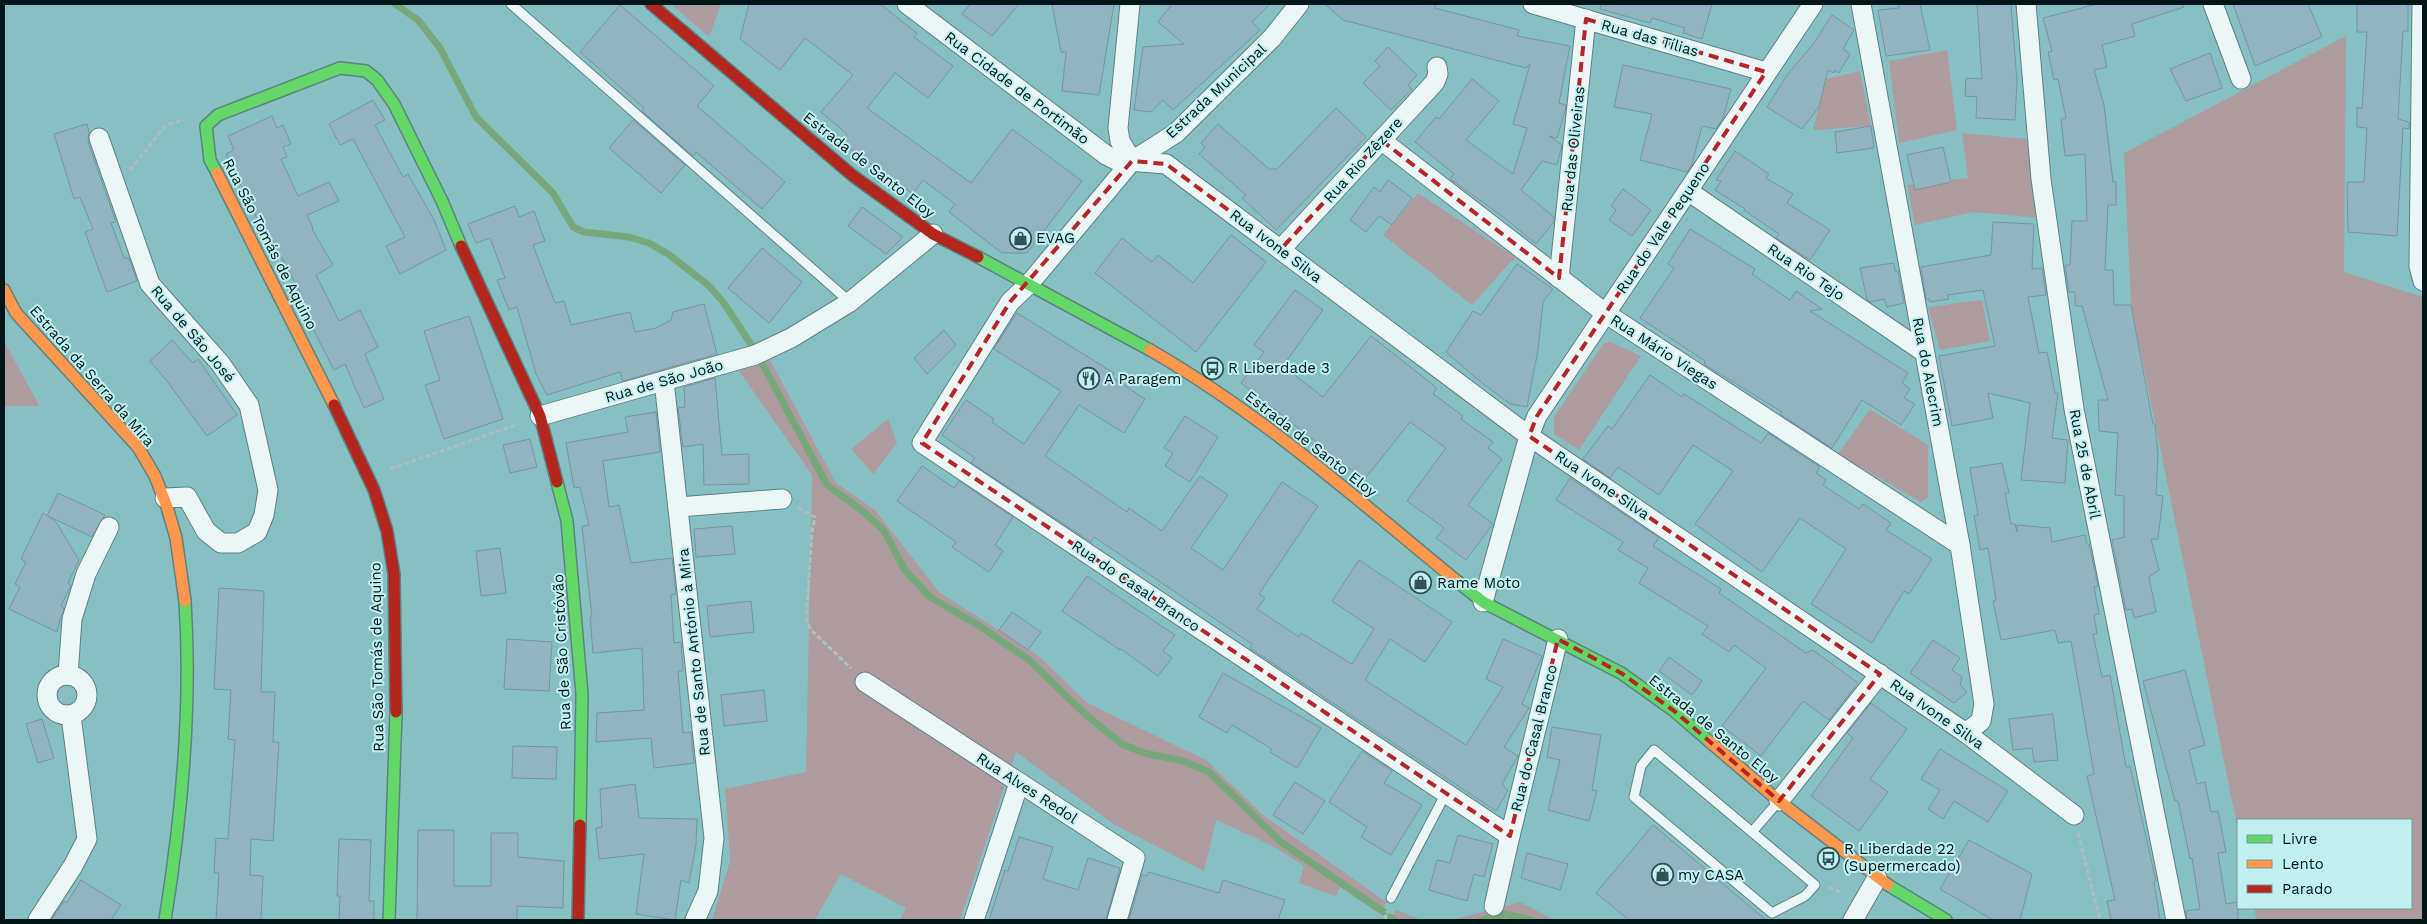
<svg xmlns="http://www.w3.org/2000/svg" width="2427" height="924" font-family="'Work Sans',sans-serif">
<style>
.green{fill:#ae9b9f}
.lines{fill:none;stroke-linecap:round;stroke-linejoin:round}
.stream{stroke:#77a87b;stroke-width:7}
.building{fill:#91b4c0;stroke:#7496a2}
.lane-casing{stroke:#5d8283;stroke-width:11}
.street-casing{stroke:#5d8283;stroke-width:21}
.fast-casing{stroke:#5d8283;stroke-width:14}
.slow-casing{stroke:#5d8283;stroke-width:14}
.jam-casing{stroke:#5d8283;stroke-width:14}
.path{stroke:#afbfbf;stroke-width:3;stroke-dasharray:5 2.5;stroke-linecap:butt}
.lane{stroke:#edf6f6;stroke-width:9}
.street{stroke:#edf6f6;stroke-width:19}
.fast{stroke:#63d668;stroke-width:11}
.slow{stroke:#ff974d;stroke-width:11}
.jam{stroke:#b3261e;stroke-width:11}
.marked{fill:none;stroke:#b62525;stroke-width:4;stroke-dasharray:10 6;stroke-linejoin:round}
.labels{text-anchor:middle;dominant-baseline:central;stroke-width:4;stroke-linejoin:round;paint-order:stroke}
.street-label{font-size:15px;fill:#011717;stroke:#c0f0f0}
.poi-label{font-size:15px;fill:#011717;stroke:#c0f0f0;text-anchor:start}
</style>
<rect width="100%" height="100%" fill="#86c0c2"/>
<!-- green -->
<g class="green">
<polygon points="671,4 721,4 709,37"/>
<polygon points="2346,36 2344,272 2423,297 2423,920 2257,920 2254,908 2411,908 2411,820 2238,820 2238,830 2131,305 2124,153"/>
<polygon points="1947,50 1957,130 1899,143 1889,61"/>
<polygon points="1860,71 1871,126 1813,130 1826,79"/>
<polygon points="1962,133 2027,139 2040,218 1973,212 1915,225 1907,185 1968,178"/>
<polygon points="1418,193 1515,257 1472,305 1383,235"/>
<polygon points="1982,300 1990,341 1940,350 1928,307"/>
<polygon points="4,341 39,405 39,406 4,406"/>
<polygon points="1611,342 1641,356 1579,450 1554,434 1554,417 1604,343"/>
<polygon points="770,360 836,483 875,510 939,592 1040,657 1087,703 1206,760 1263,815 1386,902 1380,914 1340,887 1336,896 1299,883 1304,866 1271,845 1216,820 1204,871 1115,825 1016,752 960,920 900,920 906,908 841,874 815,920 712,920 730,861 725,789 806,772 812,475 739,371"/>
<polygon points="1870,409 1928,445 1928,497 1921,502 1838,454"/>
<polygon points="888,419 897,443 873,474 851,449"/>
<polygon points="1520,902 1554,920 1452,920"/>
<polygon points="1396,910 1422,920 1390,920"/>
</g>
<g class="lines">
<!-- stream -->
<g class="stream">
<polyline points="395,4 418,20 440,48 476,117 553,193 573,227 584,232 629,237 649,243 668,254 708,285 724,303 752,346"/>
<polyline points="762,363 827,485 864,512 884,531 905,570 930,597 978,625 1029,660 1086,715 1122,744 1144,753 1183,761 1209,772 1282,843 1384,912"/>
<polyline points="1390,917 1394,920"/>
<polyline points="1482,920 1505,914 1532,920"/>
</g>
</g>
<!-- building -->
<g class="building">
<polygon points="749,4 880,4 917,33 914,37 953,66 928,98 895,73 867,108 971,183 1012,129 1082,181 1027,253 1002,253 949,212 955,204 923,180 913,194 842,143 847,134 821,112 853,75 805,38 780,70 740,39"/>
<polygon points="970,4 1019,4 992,36 962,14"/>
<polygon points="1052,4 1114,4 1099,95 1062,91 1066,52 1061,52"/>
<polygon points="1172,4 1270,4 1252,22 1260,30 1173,110 1163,100 1151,112 1134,110 1143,47 1184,44 1158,22"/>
<polygon points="1325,4 1436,4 1435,8 1519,30 1517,36 1570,46 1559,103 1566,105 1565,111 1557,138 1549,136 1562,145 1557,165 1542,161 1521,190 1554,217 1554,222 1536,244 1502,216 1450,179 1454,174 1415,142 1436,117 1439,119 1472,79 1499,101 1466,140 1513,174 1527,128 1513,124 1530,64 1526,68 1343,20"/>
<polygon points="1601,4 1712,4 1702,39 1683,33 1685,28 1652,18 1650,23 1600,9"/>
<polygon points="1898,4 1920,4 1930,50 1886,56 1878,10 1899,8"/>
<polygon points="1977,4 2011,4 2017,82 2015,120 1976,118 1977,97 1965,96 1966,78 1982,79"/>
<polygon points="2097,4 2183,4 2184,7 2132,24 2135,36 2102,45 2107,67 2094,70 2104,105 2113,182 2116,182 2116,205 2108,205 2105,270 2113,270 2114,305 2131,305 2153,424 2155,424 2158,454 2156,495 2163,496 2158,539 2151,539 2159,570 2149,577 2156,612 2134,618 2132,609 2126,610 2112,540 2124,537 2124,496 2115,495 2118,433 2099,431 2098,400 2108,400 2082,306 2075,306 2075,292 2069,292 2065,265 2070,265 2072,221 2087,221 2085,154 2065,156 2061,119 2066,118 2058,79 2054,80 2048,52 2052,51 2043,18"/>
<polygon points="2233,4 2308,4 2322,37 2255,66"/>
<polygon points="2357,4 2408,4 2408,31 2403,31 2398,119 2409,122 2409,129 2403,128 2397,236 2348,232 2347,182 2364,182 2367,128 2357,127 2357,107 2362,109 2367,32 2357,32"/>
<polygon points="620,5 714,86 697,106 785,182 762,209 696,152 693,156 642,111 644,108 580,52"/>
<polygon points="1832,15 1854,30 1843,49 1850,54 1839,73 1835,70 1834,73 1828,70 1819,107 1802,129 1767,107 1787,75 1814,43"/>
<polygon points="1388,47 1417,75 1408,85 1412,89 1391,110 1363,83 1380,66 1375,61"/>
<polygon points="2210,53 2222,88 2186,101 2170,69"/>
<polygon points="1623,65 1731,89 1723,118 1716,129 1702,126 1692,164 1687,172 1640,160 1652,114 1614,107"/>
<polygon points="373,100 385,120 375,125 403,177 408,174 434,220 446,250 400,274 386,246 405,237 353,139 340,145 329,124"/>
<polygon points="1336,108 1366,137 1276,230 1242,198 1246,195 1199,154 1205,147 1201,143 1218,124 1270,170 1272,168 1276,170"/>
<polygon points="272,116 277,128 283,125 291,144 283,147 287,157 281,159 298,196 329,182 339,201 307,215 313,228 312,229 333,265 316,275 339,321 360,310 378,347 365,354 384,399 364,408 345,364 334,370 295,294 300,292 263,223 260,225 226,154 234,150 228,136"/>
<polygon points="633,120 685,165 661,193 609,148"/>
<polygon points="87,124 89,133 88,142 116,222 111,223 124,258 129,258 137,281 107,292 85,232 93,229 80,197 74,199 54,134"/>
<polygon points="1871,126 1874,148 1837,153 1835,132"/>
<polygon points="1943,147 1951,182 1915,190 1907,155"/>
<polygon points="1735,151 1769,174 1766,178 1793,194 1787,203 1830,230 1810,260 1776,238 1779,234 1744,210 1745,209 1715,190 1721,181 1716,180"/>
<polygon points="1388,180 1412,198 1392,225 1379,216 1366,232 1350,220 1374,187 1380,192"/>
<polygon points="1623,189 1651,210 1632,236 1609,220 1616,210 1611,206"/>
<polygon points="515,206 519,217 534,211 545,241 533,245 555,303 564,301 571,325 630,312 635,332 656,328 671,320 673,312 704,304 717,354 623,381 620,372 547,395 536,374 517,307 509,310 497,280 505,278 490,238 476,243 468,224"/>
<polygon points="862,207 903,237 886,254 848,226"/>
<polygon points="1993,222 2034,224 2032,269 2042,268 2046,295 2028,297 2039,353 2047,352 2055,393 2058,393 2052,438 2068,440 2065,483 2021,480 2030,403 1988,393 1993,418 1952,426 1939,356 1995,346 1983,290 1948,295 1949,299 1930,302 1929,299 1926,299 1921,267 1991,255"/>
<polygon points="1690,229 1755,269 1752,274 1790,300 1796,291 1822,309 1810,311 1908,373 1902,383 1910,389 1904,398 1915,404 1901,425 1862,400 1832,448 1780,414 1782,412 1704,364 1705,361 1640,318 1674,268 1668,264"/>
<polygon points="1231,235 1266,262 1196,352 1095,273 1122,238 1152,262 1158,255 1193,283"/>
<polygon points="762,248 802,282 769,323 728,288"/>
<polygon points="1894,263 1895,271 1898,271 1904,303 1887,307 1884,299 1870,302 1867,299 1860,268"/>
<polygon points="1517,264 1553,289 1543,302 1538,350 1527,407 1510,404 1477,379 1446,352 1473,311 1481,315"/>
<polygon points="1295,290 1323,310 1283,366 1323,397 1371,336 1437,388 1433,394 1463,416 1461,419 1493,442 1488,448 1502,459 1468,505 1493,524 1466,560 1436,538 1444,528 1407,501 1446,448 1410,422 1364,480 1241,383 1264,352 1254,345"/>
<polygon points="1017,313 1114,373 1112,377 1145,399 1124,433 1079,405 1045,456 1127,512 1129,508 1162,531 1200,476 1228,495 1191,548 1223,570 1282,482 1318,506 1259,594 1265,598 1257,609 1299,637 1301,633 1352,664 1374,629 1332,601 1359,560 1452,622 1425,662 1390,639 1365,680 1430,722 1466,745 1503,687 1486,679 1503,639 1542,656 1522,704 1529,708 1504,747 1518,756 1502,784 1508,791 1496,811 1250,648 1252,644 1094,537 1091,542 971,463 975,458 942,435 966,400 994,419 992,422 1024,444 1061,391 994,349"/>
<polygon points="469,316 503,419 444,439 425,385 440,380 424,331"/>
<polygon points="944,330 956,345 927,374 914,358"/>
<polygon points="172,340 193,363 198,359 237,415 207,436 167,381 150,361"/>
<polygon points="1650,375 1682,397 1684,394 1761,443 1768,433 1820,467 1816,473 1826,480 1823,485 1859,509 1863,504 1891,523 1886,530 1932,559 1909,594 1904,591 1872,643 1811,604 1846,549 1800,518 1762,572 1695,524 1733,471 1693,445 1659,495 1618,467 1610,478 1583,459 1608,426 1612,429"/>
<polygon points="715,378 722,455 749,454 749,484 704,485 703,444 683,447 678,408 685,407 684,387"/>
<polygon points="656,412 660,452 603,461 609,507 619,505 631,563 672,558 676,594 671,595 674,643 681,642 683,671 678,671 683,733 691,732 694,763 654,768 651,738 596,742 597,713 644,710 642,648 593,653 590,617 592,617 582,526 589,525 580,487 574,488 566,443 628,432 625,417"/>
<polygon points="1185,416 1218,437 1190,482 1165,466 1173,453 1164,448"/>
<polygon points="530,439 537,467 510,473 503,445"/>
<polygon points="2002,463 2009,493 2005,493 2011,524 2015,524 2017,532 2017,525 2050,528 2052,542 2085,535 2087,544 2089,544 2098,586 2094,587 2099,614 2094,615 2097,634 2093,634 2102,677 2110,675 2126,767 2130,766 2156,881 2154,882 2160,920 2111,920 2107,901 2115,900 2087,776 2094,774 2071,641 2058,643 2055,630 2001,640 1993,601 1996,600 1988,548 1980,550 1974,516 1978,515 1970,468"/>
<polygon points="922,466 954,488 959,481 1013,517 995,545 1003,551 989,572 952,547 956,542 897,501"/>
<polygon points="1570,478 1659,538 1653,546 1721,589 1719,593 1806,653 1813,650 1858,683 1829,720 1803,701 1761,756 1722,726 1766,668 1734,645 1729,652 1702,634 1708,626 1639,583 1648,568 1618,550 1623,542 1556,500"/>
<polygon points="58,493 105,515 92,537 48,516 56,522 79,560 68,583 71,585 61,606 64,608 57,632 9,609 20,587 15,584 26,562 21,559 43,513 47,516"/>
<polygon points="732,526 735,554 696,557 694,529"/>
<polygon points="500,548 506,593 481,596 476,551"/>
<polygon points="1087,576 1175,635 1163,651 1172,658 1158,676 1121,649 1120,650 1062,611"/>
<polygon points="219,588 264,591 261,692 275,692 273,742 279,742 273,841 251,839 250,875 263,876 261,920 216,920 219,873 214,873 216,838 228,839 235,740 228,739 231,690 214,689"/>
<polygon points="751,601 754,632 710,637 707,606"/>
<polygon points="1012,612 1041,632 1028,650 999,630"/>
<polygon points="507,639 552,642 549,691 504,689"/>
<polygon points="1933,640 1960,658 1952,670 1962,677 1960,685 1967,692 1954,703 1910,673"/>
<polygon points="1669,657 1702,681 1692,695 1659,671"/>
<polygon points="2185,670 2205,745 2189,750 2197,784 2205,782 2211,812 2218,811 2226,852 2218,853 2226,904 2238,902 2238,920 2187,920 2186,911 2200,909 2192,858 2190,859 2178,801 2175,801 2143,681"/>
<polygon points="1223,673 1321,728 1297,768 1270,752 1272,749 1232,725 1227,733 1199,717"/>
<polygon points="764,690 767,721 724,726 721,695"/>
<polygon points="1871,703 1907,729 1870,779 1888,792 1859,831 1811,796 1853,738 1847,733"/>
<polygon points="2053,714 2058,760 2034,762 2032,748 2013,750 2009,719"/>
<polygon points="42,719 54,758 38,763 26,724"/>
<polygon points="1552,727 1601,735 1592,790 1597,791 1589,821 1548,810 1560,760 1547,757"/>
<polygon points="513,746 557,747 556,779 512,778"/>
<polygon points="1940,749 2008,791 1988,822 1954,801 1943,819 1928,809 1940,790 1921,779"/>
<polygon points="1362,751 1392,771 1384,783 1422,805 1391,855 1361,837 1367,827 1329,802"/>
<polygon points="1295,782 1325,801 1303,834 1273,815"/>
<polygon points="635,784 639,818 697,819 696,845 689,883 681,880 675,920 636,914 644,854 599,859 596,828 602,827 600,789"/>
<polygon points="1653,825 1766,920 1629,920 1596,893"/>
<polygon points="418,830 454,830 454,886 491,886 491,833 518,833 518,857 564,861 563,908 517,906 517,920 417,920"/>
<polygon points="1458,835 1493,844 1484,877 1474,874 1467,901 1429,890 1437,860 1450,863"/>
<polygon points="1019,837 1053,847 1043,879 1078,890 1088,858 1120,868 1106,920 989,920 1005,870 1008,871"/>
<polygon points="339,839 371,840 369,901 374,901 374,920 339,920 340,896 337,896"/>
<polygon points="1969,840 2032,874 2020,920 1993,920 1940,889"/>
<polygon points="1527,853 1568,864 1560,890 1521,878"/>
<polygon points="1149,872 1219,893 1223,880 1285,900 1278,920 1129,920 1142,875 1147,876"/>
<polygon points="81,880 121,905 111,920 51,920 64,901 67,903"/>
</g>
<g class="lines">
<defs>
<g id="lane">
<polyline points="511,4 850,302"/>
<polyline points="1752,832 1815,885 1805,896 1772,913 1634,797 1641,766 1654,750 1752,832 1777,803"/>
<polyline points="1391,898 1446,793"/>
</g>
<g id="street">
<polyline points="907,4 1106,155 1116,160 1166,164 1529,436 1966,733 2074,815"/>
<polyline points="1130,4 1118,128 1120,141 1132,161"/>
<polyline points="1299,4 1272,38 1176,133 1132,161 1029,284 1010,302 922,443 1510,836 1558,639"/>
<polyline points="1533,4 1766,72"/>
<polyline points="1861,4 1960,545 1984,704 1981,721 1966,733"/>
<polyline points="2026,4 2041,179 2074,409 2176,920"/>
<polyline points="2213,4 2241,79"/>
<polyline points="2422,4 2419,266 2423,281"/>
<polyline points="99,138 150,284 220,363 249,405 268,490 264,515 257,532 238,543 221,543 206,531 187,497 165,498"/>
<polyline points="1381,140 1605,313 1960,545"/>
<polyline points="1688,191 1924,352"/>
<polyline points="1281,249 1435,82 1438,74 1437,67"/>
<polyline points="1559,278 1586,19"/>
<polyline points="664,381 714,838 708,891 695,920"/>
<polyline points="540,416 755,355 791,338 850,302 933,234"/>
<polyline points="678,507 782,499"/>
<polyline points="1483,602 1529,436 1537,416 1813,4"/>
<circle cx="67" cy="695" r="20"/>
<polyline points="68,675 72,619 86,574 109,527"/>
<polyline points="865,682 1135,858 1117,920"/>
<polyline points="1779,801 1880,674"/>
<polyline points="1494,906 1510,836"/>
<polyline points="38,920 73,866 87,839 71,716"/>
<polyline points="974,920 1019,783"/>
<polyline points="1853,920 1877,878"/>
</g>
<g id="fast">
<polyline points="217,173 210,160 206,126 218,115 340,68 366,71 377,80 394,104 442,201 461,246"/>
<polyline points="978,257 1150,350"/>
<polyline points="557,482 567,521 582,694 580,825"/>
<polyline points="1458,582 1483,602 1621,673 1673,710 1710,742"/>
<polyline points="1888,885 1946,920"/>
<path d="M165,920C182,815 192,708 185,601"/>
<polyline points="389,920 396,712"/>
</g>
<g id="slow">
<polyline points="217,173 334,405"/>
<polyline points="4,290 16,313 138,447 155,476 167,507 176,538 185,601"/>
<path d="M1150,350C1262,414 1359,501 1458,582"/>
<polyline points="1710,742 1779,801 1888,885"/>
</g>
<g id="jam">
<polyline points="651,4 852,175 933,234 978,257"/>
<polyline points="461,246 540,416 557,482"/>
<polyline points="334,405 374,490 387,531 394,574 396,712"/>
<polyline points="578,920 580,825"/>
</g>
</defs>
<!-- lane casing -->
<use href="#lane" class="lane-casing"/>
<!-- street casing -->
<use href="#street" class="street-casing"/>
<!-- fast casing -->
<use href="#fast" class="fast-casing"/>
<!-- slow casing -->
<use href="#slow" class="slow-casing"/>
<!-- jam casing -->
<use href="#jam" class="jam-casing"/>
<!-- path -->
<g class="path">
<polyline points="130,170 166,125 184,120"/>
<polyline points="390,469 519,424"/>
<polyline points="798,508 815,517 812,532 806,619 811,630 851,668"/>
<polyline points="2078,833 2100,920"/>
<polyline points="1829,887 1844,894"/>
<polyline points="1385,920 1387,911"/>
</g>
<!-- lane -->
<use href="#lane" class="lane"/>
<!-- street -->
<use href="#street" class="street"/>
<!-- fast -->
<use href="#fast" class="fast"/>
<!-- slow -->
<use href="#slow" class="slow"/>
<!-- jam -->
<use href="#jam" class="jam"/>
</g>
<!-- marked area -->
<path class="marked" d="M1586,19L1766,72L1537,416L1529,436L1880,674L1779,801L1673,710L1621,673L1558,639L1510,836L922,443L1010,302L1132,161L1166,164L1281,249L1381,140L1559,278Z"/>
<!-- icons -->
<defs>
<symbol id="shop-ring" viewBox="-11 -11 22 22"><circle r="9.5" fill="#c0f0f0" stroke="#305253" stroke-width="1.5"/><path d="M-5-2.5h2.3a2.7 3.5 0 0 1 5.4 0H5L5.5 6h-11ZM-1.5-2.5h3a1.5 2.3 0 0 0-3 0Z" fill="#305253"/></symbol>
<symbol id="bus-ring" viewBox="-11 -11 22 22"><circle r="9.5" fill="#c0f0f0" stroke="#305253" stroke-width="1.5"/><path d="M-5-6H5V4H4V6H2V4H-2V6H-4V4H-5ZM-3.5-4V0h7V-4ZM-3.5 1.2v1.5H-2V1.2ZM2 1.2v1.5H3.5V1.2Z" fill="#305253"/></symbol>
<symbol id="restaurant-ring" viewBox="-11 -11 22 22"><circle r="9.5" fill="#c0f0f0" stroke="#305253" stroke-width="1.5"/><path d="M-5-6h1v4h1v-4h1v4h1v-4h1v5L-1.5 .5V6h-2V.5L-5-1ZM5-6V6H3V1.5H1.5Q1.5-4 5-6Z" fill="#305253"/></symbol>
</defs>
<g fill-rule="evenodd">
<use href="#shop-ring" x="1008" y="226" width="25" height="25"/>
<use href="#bus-ring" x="1200" y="356" width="25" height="25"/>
<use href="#restaurant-ring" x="1076" y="366" width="25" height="25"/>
<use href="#shop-ring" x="1408" y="570" width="25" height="25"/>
<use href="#bus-ring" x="1816" y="846" width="25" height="25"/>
<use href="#shop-ring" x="1650" y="862" width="25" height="25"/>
</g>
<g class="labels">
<!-- street labels -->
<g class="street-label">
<text transform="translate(1650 38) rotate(16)">Rua das Tílias</text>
<text transform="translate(1017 88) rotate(37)">Rua Cidade de Portimão</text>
<text transform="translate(1216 91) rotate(-43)">Estrada Municipal</text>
<text transform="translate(1573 149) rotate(-84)">Rua das Oliveiras</text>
<text transform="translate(1363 160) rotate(-48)">Rua Rio Zêzere</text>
<text transform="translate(869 165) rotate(38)">Estrada de Santo Eloy</text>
<text transform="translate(1663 228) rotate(-56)">Rua do Vale Pequeno</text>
<text transform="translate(270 244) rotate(63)">Rua São Tomás de Aquino</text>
<text transform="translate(1276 246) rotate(37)">Rua Ivone Silva</text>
<text transform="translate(1806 272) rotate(34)">Rua Rio Tejo</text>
<text transform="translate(193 334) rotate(50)">Rua de São José</text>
<text transform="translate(1664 352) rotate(33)">Rua Mário Viegas</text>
<text transform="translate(1928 372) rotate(79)">Rua do Alecrim</text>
<text transform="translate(92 376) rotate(49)">Estrada da Serra da Mira</text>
<text transform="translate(664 381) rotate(-16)">Rua de São João</text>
<text transform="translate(1311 444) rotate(38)">Estrada de Santo Eloy</text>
<text transform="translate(2085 464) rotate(79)">Rua 25 de Abril</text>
<text transform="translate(1602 485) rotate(34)">Rua Ivone Silva</text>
<text transform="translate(1136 586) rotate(34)">Rua do Casal Branco</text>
<text transform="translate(562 652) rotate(-93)">Rua de São Cristóvão</text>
<text transform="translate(694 652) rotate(-96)">Rua de Santo António à Mira</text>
<text transform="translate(377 657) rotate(-91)">Rua São Tomás de Aquino</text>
<text transform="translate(1937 714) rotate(35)">Rua Ivone Silva</text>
<text transform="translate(1714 729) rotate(39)">Estrada de Santo Eloy</text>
<text transform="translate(1534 738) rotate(-76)">Rua do Casal Branco</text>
<text transform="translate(1027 788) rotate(33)">Rua Alves Redol</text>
</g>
<!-- poi labels -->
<g class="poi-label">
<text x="1036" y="238">EVAG</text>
<text x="1228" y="368">R Liberdade 3</text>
<text x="1104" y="379">A Paragem</text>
<text x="1437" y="583">Rame Moto</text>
<text x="1844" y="849">R Liberdade 22<tspan x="1844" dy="17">(Supermercado)</tspan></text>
<text x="1678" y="875">my CASA</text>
</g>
</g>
<!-- border -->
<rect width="2427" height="924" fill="none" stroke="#011717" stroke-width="10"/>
<!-- legend -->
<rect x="2237" y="819" width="175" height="90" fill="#c0f0f0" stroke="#749999"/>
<rect x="2247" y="835" width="25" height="8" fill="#63d668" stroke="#749999"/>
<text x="2282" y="844" font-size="15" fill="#011717">Livre</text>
<rect x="2247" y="860" width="25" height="8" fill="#ff974d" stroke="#749999"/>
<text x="2282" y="869" font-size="15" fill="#011717">Lento</text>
<rect x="2247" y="885" width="25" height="8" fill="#b3261e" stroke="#749999"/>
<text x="2282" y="894" font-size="15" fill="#011717">Parado</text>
</svg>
